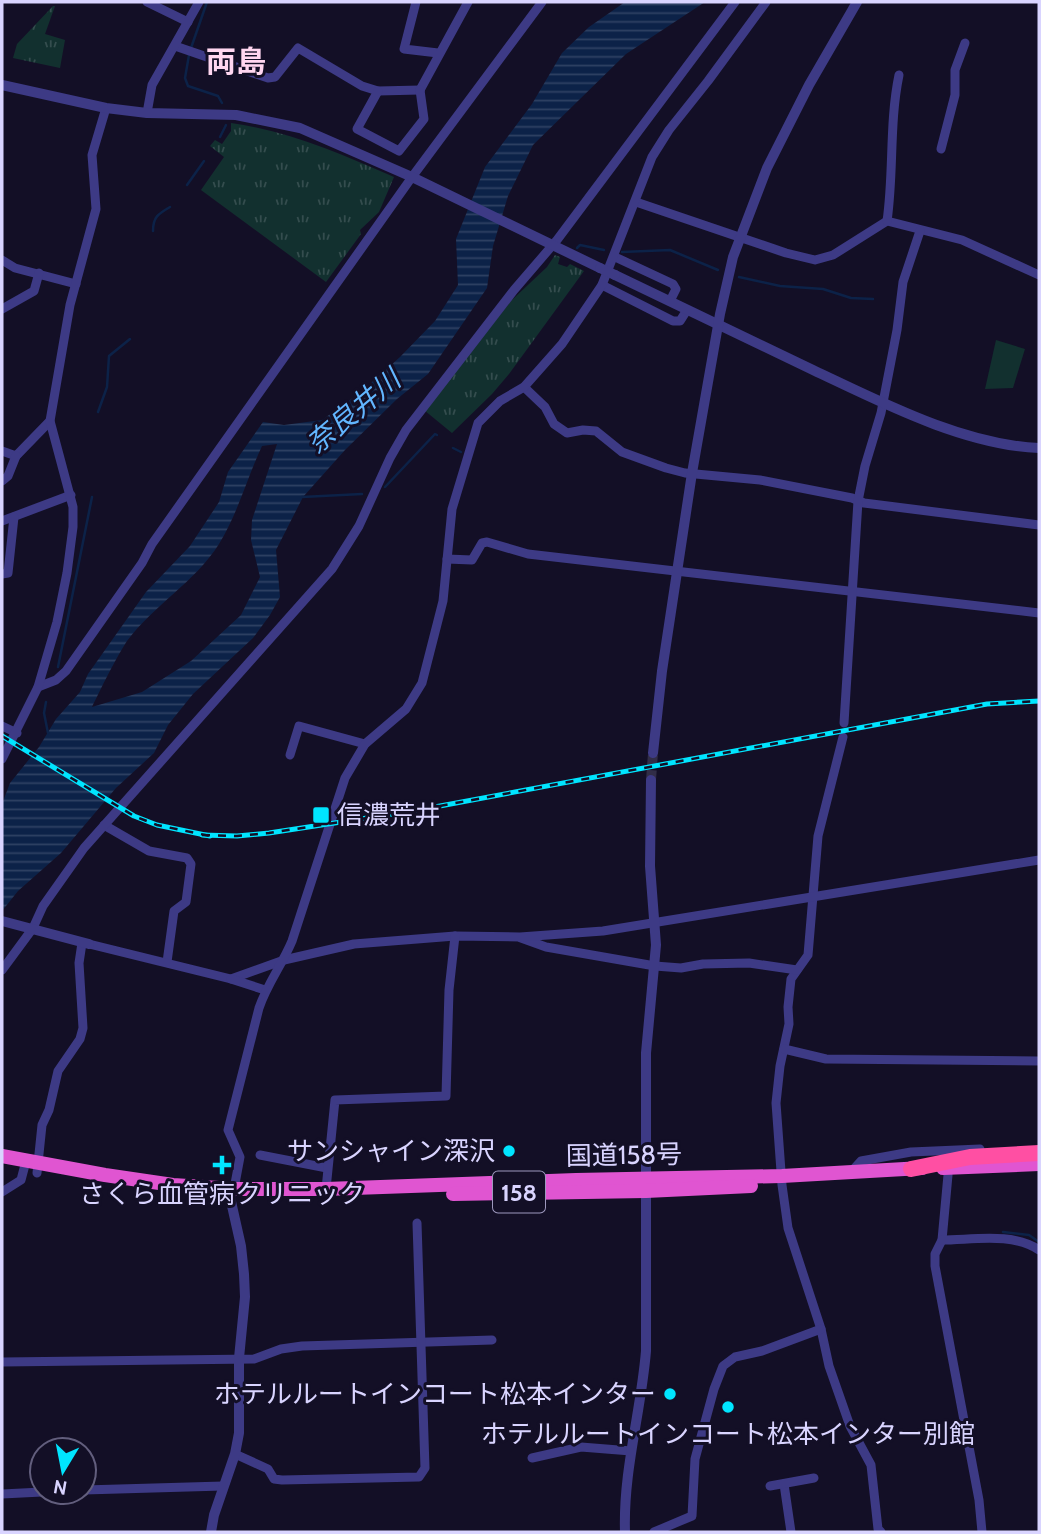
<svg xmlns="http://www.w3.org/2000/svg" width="1041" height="1534" font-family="Cabin,'Noto Sans JP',sans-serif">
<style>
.green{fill:#12302f}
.park{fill:url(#park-tufts)}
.water{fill:url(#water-rules);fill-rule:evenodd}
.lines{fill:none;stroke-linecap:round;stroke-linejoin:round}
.stream{stroke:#0c2248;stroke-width:2.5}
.tertiary-tunnel{stroke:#312d47;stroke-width:10;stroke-dasharray:10 5;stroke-linecap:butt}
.minor{stroke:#3d3a85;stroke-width:9}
.tertiary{stroke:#3d3a85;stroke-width:10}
.trunk{stroke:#e055d1;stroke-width:14}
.motorway{stroke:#ff4fa3;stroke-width:16}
.rail-casing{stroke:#00e5ff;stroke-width:5}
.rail{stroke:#130f26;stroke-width:2.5;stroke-dasharray:8;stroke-linecap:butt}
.tertiary-bridge{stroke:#3d3a85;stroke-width:10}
.poi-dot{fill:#00e5ff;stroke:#130f26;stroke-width:2.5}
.labels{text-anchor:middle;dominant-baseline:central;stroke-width:6;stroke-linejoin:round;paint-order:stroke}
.shield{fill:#130f26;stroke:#9e99be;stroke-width:2}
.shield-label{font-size:24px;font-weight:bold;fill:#d9d4ff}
.poi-label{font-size:26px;fill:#d9d4ff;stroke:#130f26;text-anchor:end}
.street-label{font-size:26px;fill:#d9d4ff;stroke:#130f26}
.water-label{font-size:28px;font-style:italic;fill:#62b6ff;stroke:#130f26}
.quarter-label{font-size:30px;font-weight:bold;fill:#ffd6f0;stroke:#130f26}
</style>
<defs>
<pattern id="park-tufts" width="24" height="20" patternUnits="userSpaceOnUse" patternTransform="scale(1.75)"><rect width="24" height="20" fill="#12302f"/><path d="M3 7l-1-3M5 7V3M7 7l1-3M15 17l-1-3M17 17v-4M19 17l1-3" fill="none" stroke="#344d4e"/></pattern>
<pattern id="water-rules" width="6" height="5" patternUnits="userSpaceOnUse" patternTransform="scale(1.75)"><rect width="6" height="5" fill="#0c2248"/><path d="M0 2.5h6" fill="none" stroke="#2f4163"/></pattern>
</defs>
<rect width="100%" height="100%" fill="#130f26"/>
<!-- green -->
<polygon class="green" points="996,340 1025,349 1013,388 985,389"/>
<!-- park -->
<g class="park">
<polygon points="53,6 55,6 45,34 65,40 60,68 13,58 17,44"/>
<path d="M231,123C289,131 341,154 394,177L379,212L360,230L361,234L326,282L201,190L224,157L210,146L215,140L222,144L231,131Z"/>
<polygon points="555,255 560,257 558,264 567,267 570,264 584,271 509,374 492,394 452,433 424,410 512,300 547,267"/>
</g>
<!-- water -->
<path class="water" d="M625,2H705L626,54L533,145L508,196L493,246L487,288L428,374L397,399L345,450L303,497L276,550L280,597L270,615L253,638L193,694L168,725L154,753L116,788L61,853L18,891L2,911V804L10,783L39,747L56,719L80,692L88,674L146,592L190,546L219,502L228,472L263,422L284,425L322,420L361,392L400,357L435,321L458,285L456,239L485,167L532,104L562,53L589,27ZM277,444L252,520L251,540L260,577L241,615L191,661L142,692L92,707C100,690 117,656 127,641C154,605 195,582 219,544C238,513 247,478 262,446Z"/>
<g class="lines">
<!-- stream -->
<g class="stream">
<polyline points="191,48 207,2"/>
<polyline points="189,55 185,78 188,86 218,96 222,103"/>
<polyline points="220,137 226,125"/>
<polyline points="187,185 204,161"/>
<path d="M153,231C153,217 158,214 170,207"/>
<polyline points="577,248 580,245 604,250"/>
<polyline points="622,252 670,250 718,270"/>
<polyline points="739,277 780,286 823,289 851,298 873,299"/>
<polyline points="98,412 107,387 109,356 130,339"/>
<polyline points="453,448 461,452"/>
<polyline points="385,487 435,434 437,435"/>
<polyline points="302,497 362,494"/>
<polyline points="58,667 92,497"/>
<polyline points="46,702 44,713 48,733"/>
<polyline points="1003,1232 1029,1235 1039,1242"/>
</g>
<!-- tertiary-tunnel -->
<polyline class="tertiary-tunnel" points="651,780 653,753"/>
<!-- minor -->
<g class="minor">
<polyline points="147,2 188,22"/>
<polyline points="416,2 404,49 438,53"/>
<polyline points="175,46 268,78 275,77 298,48 362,86 378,91 420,90"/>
<polyline points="420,90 468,2"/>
<polyline points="378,91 357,129 399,151 424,119 420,90"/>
<polyline points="147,113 152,85 199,2"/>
<polyline points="941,149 955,95 955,70 965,43"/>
<polyline points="636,202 786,253 815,260 833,255 887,221 962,240 1039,275"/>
<path d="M887,221C894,173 889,123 899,75"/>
<polyline points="615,257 673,284 676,289 670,301"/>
<polyline points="2,260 15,268 76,284"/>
<polyline points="602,285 673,321 680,321 687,310"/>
<polyline points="2,309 34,291 39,273"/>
<polyline points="524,387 545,407 554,424 567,433 583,430 596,431 622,452 666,468 685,473 760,480 852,498 864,503 1039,525"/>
<polyline points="2,451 16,456 50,421"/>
<polyline points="2,481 8,476 16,456"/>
<polyline points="2,521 71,495"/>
<polyline points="447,559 472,560 482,543 487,542 528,554 1039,613"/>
<polyline points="2,574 8,573 14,517"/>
<polyline points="38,687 56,680 66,671 142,563 152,544 412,177 542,2"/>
<polyline points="844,723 858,501 865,466 881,413 897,330 903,282 920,231"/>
<polyline points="2,726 17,733"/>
<polyline points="843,737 818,836 808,955 791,979 788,1007 789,1024 780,1066 776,1103 782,1185 788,1228 821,1329 829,1366 850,1426 871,1465 878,1529 881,1532"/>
<polyline points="290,755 299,726 365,744"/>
<polyline points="2,759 38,687 57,622 67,573 73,527 73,507 50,421 70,305 96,209 92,155 106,108"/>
<polyline points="104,825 149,851 187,858 191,864 186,902 174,911 167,962"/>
<polyline points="521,938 546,947 655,966 681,968 703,964 749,963 797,970"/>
<polyline points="89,944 231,979 284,960 354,944 455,936 520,937 603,931 1039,860"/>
<polyline points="2,970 33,928 43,906 84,848 332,569 359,526 390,458 406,430 514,290 557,240 735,2"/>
<polyline points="231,979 265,990"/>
<polyline points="784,1049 826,1059 1039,1061"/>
<polyline points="260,1155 327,1168"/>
<polyline points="851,1172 861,1161 911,1152 980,1149"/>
<polyline points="37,1173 42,1125 49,1110 58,1071 80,1039 83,1028 79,963 82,943"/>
<polyline points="948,1175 942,1240 935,1254 935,1266 979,1500 982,1532"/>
<path d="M234,1189L240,1157L228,1130L259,1008C267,984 282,965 292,941L345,778L365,744L406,709L422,683L443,601L452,509L478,423L500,401L524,387L562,344L602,285L652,157L669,130L708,81L766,2"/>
<polyline points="326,1189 335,1100 446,1096 449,990 455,936"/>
<polyline points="2,1192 21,1180 26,1161"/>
<path d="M942,1240C972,1240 1013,1232 1039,1250"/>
<polyline points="2,1362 254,1359 281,1349 302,1346 492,1340"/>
<polyline points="235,1454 268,1469 274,1479 282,1480 419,1477 425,1468 417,1223"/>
<polyline points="532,1458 581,1447 631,1451"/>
<polyline points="784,1484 791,1532"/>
<polyline points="770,1486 814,1478"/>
<polyline points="84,1490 223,1486"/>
<polyline points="2,1494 42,1492"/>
<polyline points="654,1532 692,1516 695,1459 714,1389 723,1366 735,1357 762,1351 821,1329"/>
</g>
<!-- tertiary -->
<g class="tertiary">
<polyline points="2,85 106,108 147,113 236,115 300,128 412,177 600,268"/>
<path d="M615,275C681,307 747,338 813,370C881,402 963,445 1039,448"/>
<polyline points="653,753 662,671 692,473 720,314 733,257 767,168 809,85 857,2"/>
<polyline points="2,921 89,944"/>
<polyline points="211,1532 214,1515 235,1454 239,1433 239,1358 245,1297 244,1274 241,1246 230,1197 234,1189"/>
<path d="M625,1532C623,1471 641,1412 646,1351V1053L656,945L650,866L651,780"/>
</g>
<!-- trunk -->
<g class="trunk">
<polyline points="2,1156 105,1175 173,1185 234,1189 326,1189 576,1180 782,1176 922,1168"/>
<polyline points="943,1168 1039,1164"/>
<polyline points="453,1194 646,1191 751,1186"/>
</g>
<!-- motorway -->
<polyline class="motorway" points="911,1169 970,1157 1039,1153"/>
<defs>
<g id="rail">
<polyline points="2,736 134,816 157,825 210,836"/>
<polyline points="202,835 237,836 269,833 413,811 987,704 1039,701"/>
</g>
</defs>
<!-- rail casing -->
<use href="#rail" class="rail-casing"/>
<!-- rail -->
<use href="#rail" class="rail"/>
<!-- tertiary-bridge -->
<polyline class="tertiary-bridge" points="600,268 615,275"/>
</g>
<!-- markers -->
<g class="poi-dot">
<rect x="312" y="806" width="18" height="18" rx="3.5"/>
<circle cx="509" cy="1151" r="7"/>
<path d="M218.5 1154.5h7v7h7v7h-7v7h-7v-7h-7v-7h7z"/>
<circle cx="670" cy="1394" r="7"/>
<circle cx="728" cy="1407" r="7"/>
</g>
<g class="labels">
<!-- shield labels -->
<rect class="shield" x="493" y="1171.5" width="52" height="41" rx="5"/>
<g class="shield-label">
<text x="519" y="1192">158</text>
</g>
<!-- poi labels -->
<g class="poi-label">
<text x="337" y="815" text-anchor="start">信濃荒井</text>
<text x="495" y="1151">サンシャイン深沢</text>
<text x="222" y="1194" text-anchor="middle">さくら血管病クリニック</text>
<text x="656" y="1394">ホテルルートインコート松本インター</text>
<text x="728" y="1434" text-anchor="middle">ホテルルートインコート松本インター別館</text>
</g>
<!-- street labels -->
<g class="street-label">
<text transform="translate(624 1155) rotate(-1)">国道158号</text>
</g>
<!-- water labels -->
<g class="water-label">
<text transform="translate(353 411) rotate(-40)">奈良井川</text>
</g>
<!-- quarter labels -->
<g class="quarter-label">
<text x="236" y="61">両島</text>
</g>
</g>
<!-- border -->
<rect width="1041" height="1534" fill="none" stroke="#d9d4ff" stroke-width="7"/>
<!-- north arrow -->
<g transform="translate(63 1471) rotate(190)"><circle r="33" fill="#130f26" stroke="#625e7d" stroke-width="2"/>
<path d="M0-5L12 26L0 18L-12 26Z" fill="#00e5ff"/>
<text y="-10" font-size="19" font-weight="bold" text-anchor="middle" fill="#d9d4ff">N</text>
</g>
</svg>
